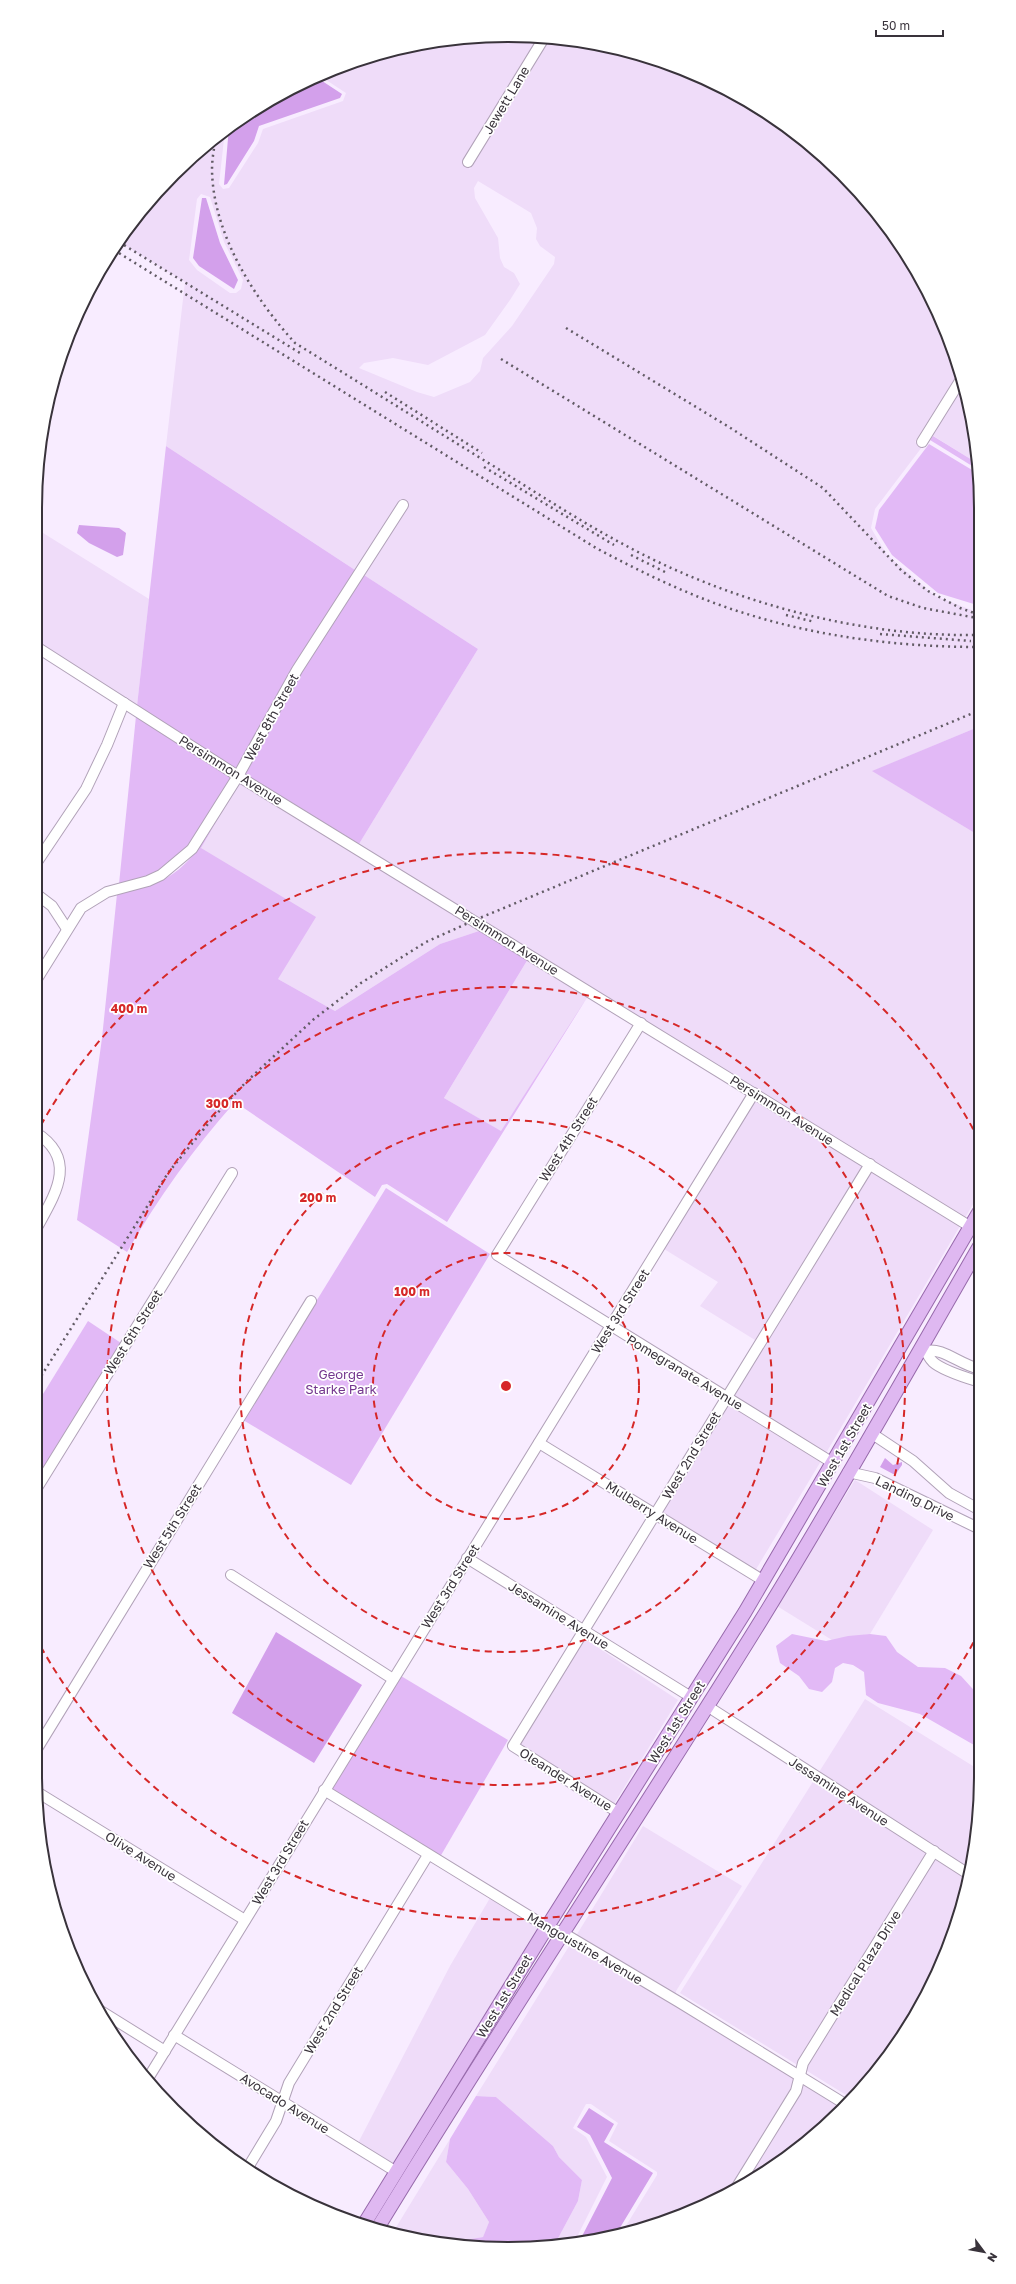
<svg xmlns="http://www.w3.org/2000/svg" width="1016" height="2284" font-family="'Golos Text',sans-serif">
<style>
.built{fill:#efdcf9;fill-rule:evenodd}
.green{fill:#e2b9f6}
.water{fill:#d3a0eb}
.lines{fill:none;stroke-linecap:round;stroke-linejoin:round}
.minor-casing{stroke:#b1a2b8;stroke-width:12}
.major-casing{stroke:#976aab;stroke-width:15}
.minor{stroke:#fff;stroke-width:10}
.major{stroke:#dfb8f1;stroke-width:13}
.rail{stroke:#625b65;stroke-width:2.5;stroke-dasharray:2 4;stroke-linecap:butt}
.ring{fill:none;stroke:#d62828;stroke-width:2;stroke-dasharray:7 5}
.labels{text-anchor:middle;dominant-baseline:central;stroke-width:3.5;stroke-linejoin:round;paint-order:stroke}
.street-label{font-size:13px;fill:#39333b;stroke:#fff}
.park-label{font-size:13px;fill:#74378e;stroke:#fff}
.rim{fill:none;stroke:#39333b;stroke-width:2}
.centre{fill:#d62828;stroke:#fff;stroke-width:2}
.ring-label{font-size:12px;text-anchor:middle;font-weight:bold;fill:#d62828;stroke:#fff;stroke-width:3.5;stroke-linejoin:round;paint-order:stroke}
</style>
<rect width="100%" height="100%" fill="#f8ecff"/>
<!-- built -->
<g class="built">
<path d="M477,36L538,38L462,163L470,169L550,38L570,39L660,60L717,84L796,133L883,220L945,327L958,374L915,442L922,447L875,509L871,528L887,555L935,596L977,612L978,727L873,771L978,835L979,1194L965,1218L359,844L478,649L364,575L409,504L401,499L355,570L166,446L185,282L121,243L153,196L225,130L219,184L223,189L229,188L258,143L263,129L343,101L346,93L320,76L386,51ZM478,181L531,213L537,228L536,239L540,246L555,257L554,264L512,326L483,358L480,371L470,382L434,397L417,392L359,368L364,363L393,358L428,365L485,335L510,300L520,284L514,273L504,267L500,258L498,238L475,198L474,188ZM201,194L210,197L224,242L243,280L241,289L236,293H230L197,270L189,260L197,199Z"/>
<polygon points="961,388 977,446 977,463 932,435"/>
<polygon points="35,528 149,599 137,706 35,641"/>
<polygon points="240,782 482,930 440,944 335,1011 278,979 201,848"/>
<polygon points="528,959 588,996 502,1132 444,1098"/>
<polygon points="756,1099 863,1166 755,1340 700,1306 718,1282 664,1249"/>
<polygon points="872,1171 960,1226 826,1453 732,1396"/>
<polygon points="728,1404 821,1461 755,1571 662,1513"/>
<polygon points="855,1480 933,1530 870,1634 832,1640 777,1606"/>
<polygon points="585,1639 678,1700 614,1804 519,1745"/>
<polygon points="865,1699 981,1771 981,1776 972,1868 956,1928 918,2012 883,2064 851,2098 680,1993"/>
<polygon points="643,1826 742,1886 676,1991 676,1995 576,1936"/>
<polygon points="490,1898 539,1927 393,2165 358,2143 450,1966"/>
<polygon points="571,1943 677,2006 795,2079 791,2089 726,2194 660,2224 621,2234 657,2175 657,2172 609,2141 618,2123 591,2104 586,2104 573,2128 586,2137 607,2177 574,2243 555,2244 578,2201 582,2180 559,2157 553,2146 496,2097 476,2096"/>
<polygon points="804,2084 842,2108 820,2131 743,2186 800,2094"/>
<polygon points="450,2139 446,2162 468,2189 489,2222 483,2237 447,2243 416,2240 392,2234"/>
</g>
<!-- green -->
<g class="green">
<polygon points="933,436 977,463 977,469 930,440"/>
<polygon points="929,444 977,473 977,605 938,593 892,555 875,528 879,510"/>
<polygon points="166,446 355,570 292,668 236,769 137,706"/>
<polygon points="364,575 478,649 359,844 245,774 301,673"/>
<path d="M136,716L231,777C211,808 193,851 159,871C147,878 132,880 119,884Z"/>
<polygon points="978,727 978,835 872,771"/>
<path d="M232,795L201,848L316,917L278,979L335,1011L440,944L482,930L528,959L444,1098L501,1131L588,996L447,1222L387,1184L382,1185L375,1197L235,1102C194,1148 158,1198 127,1252L77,1220L102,1038L117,894C132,890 148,887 162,880C195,865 213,825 232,795Z"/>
<polygon points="386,1188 490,1254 351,1485 243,1420"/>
<polygon points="88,1321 121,1343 35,1481 35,1407"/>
<polygon points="792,1634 826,1641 848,1636 870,1634 886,1636 897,1652 918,1667 945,1668 961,1676 981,1698 981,1749 920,1714 878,1703 866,1695 864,1672 853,1665 843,1663 835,1668 832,1682 822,1692 809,1689 799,1676 780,1663 776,1646"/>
<polygon points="401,1676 508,1740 440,1857 331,1789"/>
<polygon points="476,2096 496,2097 553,2146 559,2157 582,2180 578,2201 555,2244 508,2249 447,2243 483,2237 489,2222 468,2189 446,2162 450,2139"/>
</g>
<!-- water -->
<g class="water">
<polygon points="316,77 342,94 340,98 259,126 254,141 227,184 224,185 229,127 299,84"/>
<polygon points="202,198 206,198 220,243 238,280 234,289 199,266 193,258"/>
<polygon points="79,525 119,528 126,533 123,555 117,557 89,543 77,533"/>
<polygon points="885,1458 893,1465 902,1462 902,1465 895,1475 880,1467"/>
<polygon points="276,1632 362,1685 314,1763 232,1713"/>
<polygon points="589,2108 614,2124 604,2142 653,2173 615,2236 579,2242 612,2178 590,2135 577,2127"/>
</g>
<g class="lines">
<defs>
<g id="minor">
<polyline points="468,162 544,38"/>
<polyline points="922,442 960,381"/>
<polyline points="35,646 238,776 979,1232"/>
<polyline points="35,865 86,789 107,745 124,703"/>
<polyline points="35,893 52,906 67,929"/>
<polyline points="35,982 81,908 107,892 148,881 161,875 192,849 238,776 297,670 403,505"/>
<polyline points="641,1023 497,1255 833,1463"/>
<path d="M35,1231C54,1196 80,1160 35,1132"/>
<path d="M921,1347C927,1351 928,1357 933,1362C943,1371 967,1378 980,1382"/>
<path d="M926,1351C943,1347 960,1365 980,1369"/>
<polyline points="871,1433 913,1461 949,1493 980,1510"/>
<polyline points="539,1443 764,1581"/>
<polyline points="848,1472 875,1478 980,1529"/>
<polyline points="35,1491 232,1173"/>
<polyline points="467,1558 691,1697"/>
<polyline points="231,1575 393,1679"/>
<polyline points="707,1706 970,1875"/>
<polyline points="35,1752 311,1301"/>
<polyline points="324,1790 547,1927 563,1933 679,2002 845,2104"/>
<polyline points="37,1792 245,1920"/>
<polyline points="619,1813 513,1746 870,1164"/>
<polyline points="96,2008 165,2051"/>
<polyline points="174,2035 395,2171"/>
<polyline points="147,2080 754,1093"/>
<polyline points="247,2169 276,2121 289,2083 428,1855"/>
<polyline points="735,2190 796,2091 803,2063 934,1851"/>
</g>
<g id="major">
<polyline points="363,2226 547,1927 745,1612 979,1212"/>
<path d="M377,2229C501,2025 634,1826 760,1622C836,1499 907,1372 979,1247"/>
</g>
</defs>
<!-- minor casing -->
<use href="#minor" class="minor-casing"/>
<!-- major casing -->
<use href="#major" class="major-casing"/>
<!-- minor -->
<use href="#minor" class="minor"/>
<!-- major -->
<use href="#major" class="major"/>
<!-- rail -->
<g class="rail">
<path d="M216,137C214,148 212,159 212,170C213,234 254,298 295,343C362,384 428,426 495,467C537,493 578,520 621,543C727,601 857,637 977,635"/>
<polyline points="119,242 300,353"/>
<path d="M114,250L596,548C645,574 694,598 747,614C820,637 901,647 978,647"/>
<polyline points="566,328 729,427 823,488 902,571 928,591 960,608 977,614"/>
<polyline points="501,359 888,596 923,608 977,618"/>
<polyline points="385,392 482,453"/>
<polyline points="484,467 614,545"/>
<polyline points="631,555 667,573"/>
<polyline points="786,615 815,622"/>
<polyline points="880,634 971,641"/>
<polyline points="35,1386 168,1173 212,1119 246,1082 314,1019 361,983 426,942 475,920 978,711"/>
</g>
</g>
<!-- distance rings -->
<g class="ring">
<circle cx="506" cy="1386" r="133"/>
<circle cx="506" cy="1386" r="266"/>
<circle cx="506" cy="1386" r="399"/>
<path d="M979 1632A533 533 0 0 1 35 1636M35 1136A533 533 0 0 1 979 1140"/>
</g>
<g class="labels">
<!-- street labels -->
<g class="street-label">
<text transform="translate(506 100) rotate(-59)">Jewett Lane</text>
<text transform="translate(271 717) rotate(-61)">West 8th Street</text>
<text transform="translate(231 770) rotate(32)">Persimmon Avenue</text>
<text transform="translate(507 940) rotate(32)">Persimmon Avenue</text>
<text transform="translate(782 1110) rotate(32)">Persimmon Avenue</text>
<text transform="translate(568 1139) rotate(-58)">West 4th Street</text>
<text transform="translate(620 1311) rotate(-58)">West 3rd Street</text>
<text transform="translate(133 1332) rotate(-58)">West 6th Street</text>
<text transform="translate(685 1372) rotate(31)">Pomegranate Avenue</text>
<text transform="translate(844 1445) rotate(-60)">West 1st Street</text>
<text transform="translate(691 1455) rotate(-59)">West 2nd Street</text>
<text transform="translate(915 1498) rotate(26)">Landing Drive</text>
<text transform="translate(652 1512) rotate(32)">Mulberry Avenue</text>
<text transform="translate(172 1526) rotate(-58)">West 5th Street</text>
<text transform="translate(450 1586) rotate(-58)">West 3rd Street</text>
<text transform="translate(559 1615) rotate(32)">Jessamine Avenue</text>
<text transform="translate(676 1722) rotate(-58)">West 1st Street</text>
<text transform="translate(566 1779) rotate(32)">Oleander Avenue</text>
<text transform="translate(839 1791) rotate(33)">Jessamine Avenue</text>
<text transform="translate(141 1856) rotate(32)">Olive Avenue</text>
<text transform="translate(280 1862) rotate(-59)">West 3rd Street</text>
<text transform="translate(585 1948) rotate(30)">Mangoustine Avenue</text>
<text transform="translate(865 1963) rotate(-58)">Medical Plaza Drive</text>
<text transform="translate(504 1996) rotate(-59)">West 1st Street</text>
<text transform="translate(333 2010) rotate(-59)">West 2nd Street</text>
<text transform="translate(285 2103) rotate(32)">Avocado Avenue</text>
</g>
<!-- park labels -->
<g class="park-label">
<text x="341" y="1374">George<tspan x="341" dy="15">Starke Park</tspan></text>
</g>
</g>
<!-- crop -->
<path d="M0 0H1016V2284H0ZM508 42H508A466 466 0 0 1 974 508V1776A466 466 0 0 1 508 2242H508A466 466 0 0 1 42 1776V508A466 466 0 0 1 508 42Z" fill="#fff" fill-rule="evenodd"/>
<path class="rim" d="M508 42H508A466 466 0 0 1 974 508V1776A466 466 0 0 1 508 2242H508A466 466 0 0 1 42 1776V508A466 466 0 0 1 508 42Z"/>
<circle cx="506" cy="1386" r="6" class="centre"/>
<g class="ring-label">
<text x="129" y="1013">400 m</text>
<text x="224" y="1108">300 m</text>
<text x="318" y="1202">200 m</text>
<text x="412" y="1296">100 m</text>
</g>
<!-- north arrow -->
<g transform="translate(984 2252) rotate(122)" stroke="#ffffff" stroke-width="3" paint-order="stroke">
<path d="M0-3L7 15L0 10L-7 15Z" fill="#39333b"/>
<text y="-6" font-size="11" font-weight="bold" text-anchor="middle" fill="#39333b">N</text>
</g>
<!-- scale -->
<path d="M876 30v6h67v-6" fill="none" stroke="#39333b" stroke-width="2"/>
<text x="882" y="30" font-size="12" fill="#39333b" stroke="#ffffff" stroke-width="3" paint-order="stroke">50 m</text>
</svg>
